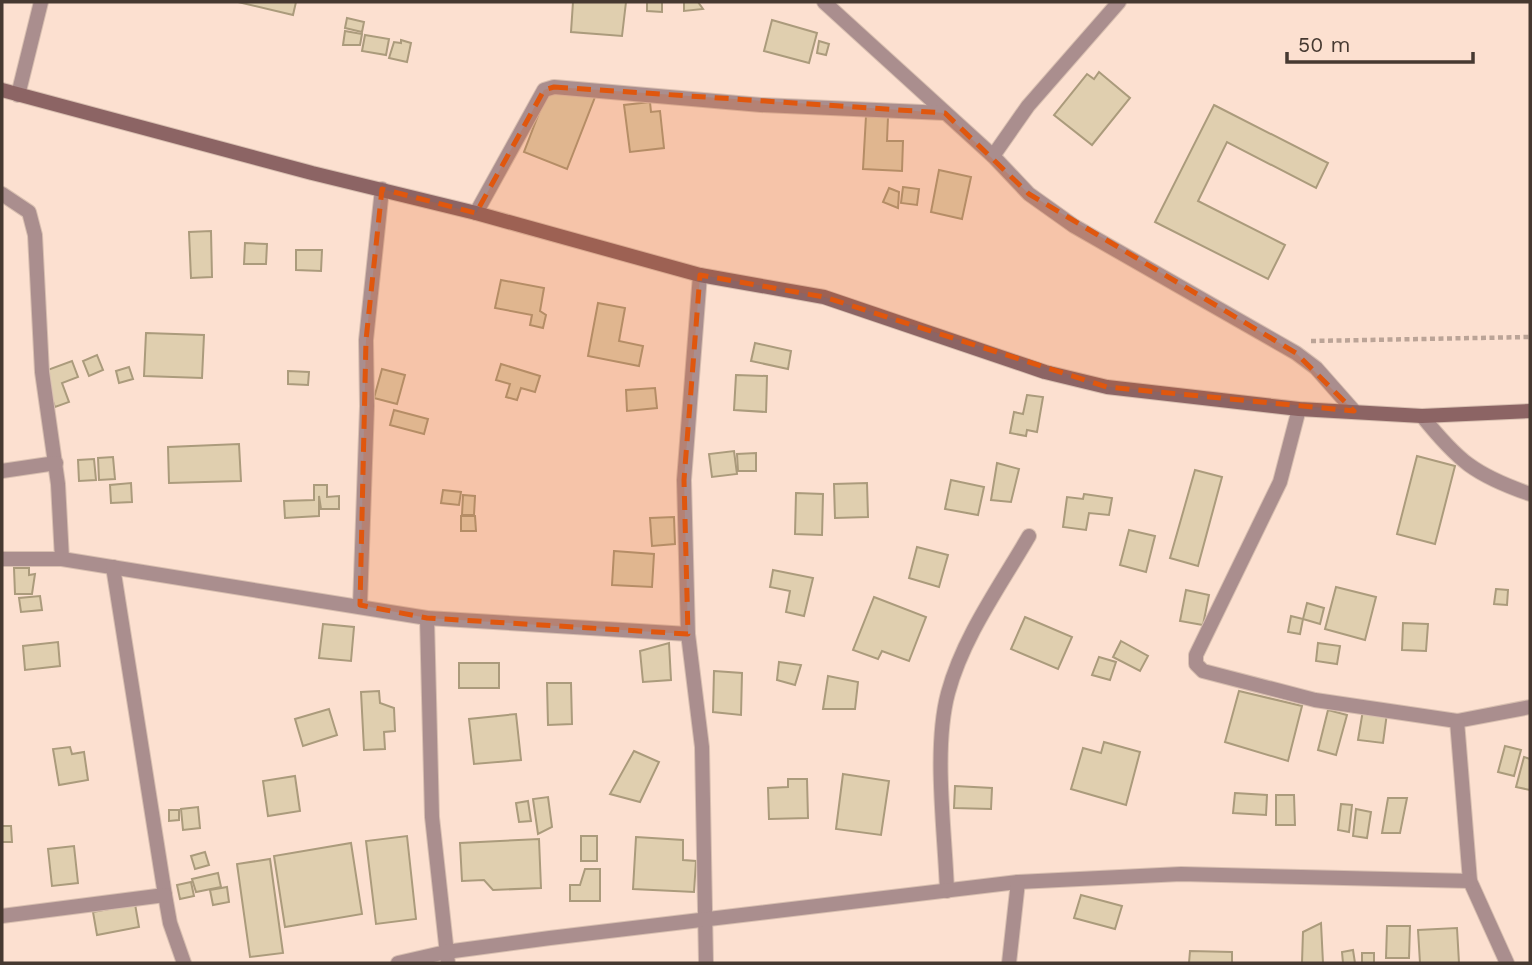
<svg xmlns="http://www.w3.org/2000/svg" width="1532" height="965" font-family="'Work Sans',sans-serif">
<style>
.building{fill:#e0cfaf;stroke:#ab9b7c;stroke-width:2}
.lines{fill:none;stroke-linecap:round;stroke-linejoin:round}
.minor-casing{stroke:#d8bfb0;stroke-width:16}
.secondary-casing{stroke:#d8bfb0;stroke-width:16}
.path{stroke:#bba497;stroke-width:4.5;stroke-dasharray:5 3.5;stroke-linecap:butt}
.minor{stroke:#aa8e8e;stroke-width:14}
.secondary{stroke:#8c6464;stroke-width:14}
.marked{fill:#e0570e;fill-opacity:0.2;stroke:#e0570e;stroke-width:5;stroke-dasharray:14 9;stroke-linejoin:round}
</style>
<rect width="100%" height="100%" fill="#fce0d0"/>
<!-- building -->
<g class="building">
<polygon points="238,2 296,2 293,15"/>
<polygon points="573,2 626,2 622,36 571,32"/>
<polygon points="647,2 662,2 662,12 647,11"/>
<polygon points="684,2 698,2 703,9 684,11"/>
<polygon points="347,18 364,22 362,32 345,28"/>
<polygon points="772,20 817,33 809,63 764,51"/>
<polygon points="345,31 362,34 360,45 343,45"/>
<polygon points="365,35 389,39 386,55 362,51"/>
<polygon points="401,40 411,43 407,62 389,58 394,42 401,43"/>
<polygon points="819,41 829,44 826,55 817,53"/>
<polygon points="1099,72 1130,98 1092,145 1054,115 1087,74 1094,79"/>
<polygon points="547,92 595,97 567,169 524,152"/>
<polygon points="650,102 651,112 660,111 664,148 630,152 624,105"/>
<polygon points="1214,105 1328,163 1316,188 1227,142 1198,201 1285,245 1268,279 1155,222"/>
<polygon points="866,116 888,117 887,141 903,141 902,171 863,169"/>
<polygon points="939,170 971,177 962,219 931,212"/>
<polygon points="903,187 919,189 917,205 901,203"/>
<polygon points="889,188 899,192 898,208 883,202"/>
<polygon points="211,231 212,277 191,278 189,232"/>
<polygon points="245,243 267,244 266,264 244,264"/>
<polygon points="296,250 322,250 321,271 296,270"/>
<polygon points="501,280 544,288 540,311 546,315 543,328 530,325 532,315 495,308"/>
<polygon points="598,303 625,308 619,341 643,346 639,366 588,356"/>
<polygon points="146,333 204,335 202,378 144,376"/>
<polygon points="755,343 791,351 788,369 751,361"/>
<polygon points="97,355 103,370 89,376 83,361"/>
<polygon points="72,361 78,377 62,383 69,402 55,407 42,372"/>
<polygon points="501,364 540,376 535,392 521,388 517,400 506,397 510,384 496,380"/>
<polygon points="129,367 133,379 119,383 116,371"/>
<polygon points="382,369 405,375 397,404 374,398"/>
<polygon points="288,371 309,372 308,385 288,384"/>
<polygon points="736,375 767,376 766,412 734,410"/>
<polygon points="655,388 657,408 627,411 626,390"/>
<polygon points="1027,395 1043,397 1037,432 1027,430 1026,436 1010,433 1014,412 1023,414"/>
<polygon points="394,410 428,419 424,434 390,425"/>
<polygon points="239,444 241,481 169,483 168,447"/>
<polygon points="734,451 737,474 712,477 709,454"/>
<polygon points="756,453 756,471 738,471 737,454"/>
<polygon points="1417,456 1455,466 1435,544 1397,534"/>
<polygon points="113,457 115,479 99,480 98,458"/>
<polygon points="94,459 96,480 79,481 78,460"/>
<polygon points="997,463 1019,469 1011,502 991,500"/>
<polygon points="1195,470 1222,477 1198,566 1170,558"/>
<polygon points="951,480 984,487 978,515 945,509"/>
<polygon points="131,483 132,502 111,503 110,485"/>
<polygon points="867,483 868,517 835,518 834,484"/>
<polygon points="314,485 327,485 327,497 339,496 339,509 321,509 319,496 319,516 285,518 284,501 314,500"/>
<polygon points="443,490 461,492 459,505 441,503"/>
<polygon points="796,493 823,494 822,535 795,534"/>
<polygon points="1084,494 1112,498 1109,515 1089,513 1086,530 1063,527 1067,497 1083,499"/>
<polygon points="463,495 475,496 474,515 462,515"/>
<polygon points="461,516 475,516 476,531 461,531"/>
<polygon points="674,517 675,544 652,546 650,518"/>
<polygon points="1129,530 1155,536 1146,572 1120,565"/>
<polygon points="917,547 948,555 939,587 909,578"/>
<polygon points="614,551 654,554 652,587 612,585"/>
<polygon points="14,568 29,568 29,575 35,574 32,594 15,594"/>
<polygon points="773,570 813,578 804,616 786,612 790,591 770,587"/>
<polygon points="1336,587 1376,597 1365,640 1325,629"/>
<polygon points="1496,589 1508,590 1507,605 1494,604"/>
<polygon points="1186,590 1209,595 1203,625 1180,621"/>
<polygon points="40,596 42,610 21,612 19,598"/>
<polygon points="874,597 926,617 909,661 882,651 878,659 853,650"/>
<polygon points="1307,603 1324,608 1320,624 1303,619"/>
<polygon points="1291,616 1303,619 1300,634 1288,632"/>
<polygon points="1025,617 1072,637 1058,669 1011,649"/>
<polygon points="1403,623 1428,624 1426,651 1402,650"/>
<polygon points="323,624 354,627 351,661 319,658"/>
<polygon points="1121,641 1148,656 1140,671 1113,657"/>
<polygon points="58,642 60,666 25,670 23,646"/>
<polygon points="669,643 671,680 643,682 640,651"/>
<polygon points="1318,643 1340,646 1337,664 1316,661"/>
<polygon points="1099,657 1116,662 1110,680 1092,675"/>
<polygon points="779,662 801,665 795,685 777,680"/>
<rect x="459" y="663" width="40" height="25"/>
<polygon points="714,671 742,673 741,715 713,712"/>
<polygon points="828,676 858,682 855,709 823,709"/>
<polygon points="547,683 571,683 572,724 548,725"/>
<polygon points="379,691 380,703 394,708 395,731 384,732 385,749 364,750 361,692"/>
<polygon points="1239,691 1302,706 1288,761 1225,742"/>
<polygon points="329,709 337,735 303,746 295,719"/>
<polygon points="1328,710 1347,715 1336,755 1318,750"/>
<polygon points="1363,710 1387,713 1383,743 1358,740"/>
<polygon points="516,714 521,760 474,764 469,719"/>
<polygon points="1104,742 1140,752 1126,805 1071,789 1083,748 1101,753"/>
<polygon points="1505,746 1521,750 1514,776 1498,772"/>
<polygon points="70,747 72,754 84,752 88,780 59,785 53,749"/>
<polygon points="634,751 659,762 640,802 610,794"/>
<polygon points="1524,757 1530,759 1530,790 1516,787"/>
<polygon points="843,774 889,781 881,835 836,829"/>
<polygon points="295,776 300,811 268,816 263,781"/>
<polygon points="788,779 807,779 808,818 769,819 768,788 788,787"/>
<polygon points="955,786 992,788 991,809 954,808"/>
<polygon points="1235,793 1267,795 1266,815 1233,813"/>
<polygon points="1276,795 1294,795 1295,825 1276,825"/>
<polygon points="548,797 552,827 538,834 533,799"/>
<polygon points="1388,798 1407,798 1400,833 1382,833"/>
<polygon points="528,801 531,821 519,822 516,803"/>
<polygon points="1341,804 1352,805 1349,832 1338,830"/>
<polygon points="198,807 200,828 183,830 181,809"/>
<polygon points="1356,809 1371,812 1367,838 1353,836"/>
<polygon points="169,810 179,810 179,820 169,821"/>
<polygon points="2,826 11,826 12,842 2,842"/>
<polygon points="407,836 416,919 376,924 366,841"/>
<rect x="581" y="836" width="16" height="25"/>
<polygon points="636,837 683,840 683,860 696,861 694,892 633,889"/>
<polygon points="539,839 541,888 493,890 484,880 462,881 460,843"/>
<polygon points="351,843 362,914 285,927 274,856"/>
<polygon points="74,846 78,883 52,886 48,849"/>
<polygon points="205,852 209,865 195,869 191,856"/>
<polygon points="270,859 283,953 250,957 237,864"/>
<polygon points="585,869 600,869 600,901 570,901 570,885 580,885"/>
<polygon points="218,873 221,887 196,892 192,879"/>
<polygon points="191,882 194,896 180,899 177,885"/>
<polygon points="227,887 229,902 213,905 210,890"/>
<polygon points="1081,895 1122,906 1115,929 1074,918"/>
<polygon points="135,904 139,927 97,935 93,912"/>
<polygon points="1321,923 1323,963 1302,963 1303,932"/>
<polygon points="1387,926 1410,926 1409,958 1386,958"/>
<polygon points="1457,928 1459,963 1420,963 1418,930"/>
<polygon points="1353,950 1355,963 1343,963 1342,952"/>
<polygon points="1190,951 1232,952 1232,963 1189,963"/>
<rect x="1362" y="953" width="12" height="10"/>
</g>
<g class="lines">
<defs>
<g id="minor">
<polyline points="824,2 993,156 1029,194 1074,226 1296,353 1316,368 1354,411"/>
<polyline points="18,95 41,2"/>
<polyline points="993,156 1028,106 1119,2"/>
<polyline points="2,194 29,212 35,235 42,372 58,484 62,559"/>
<polyline points="476,213 544,90 554,87 761,105 945,113"/>
<polyline points="700,275 684,480 688,634 702,747 706,963"/>
<polyline points="1299,409 1280,482 1196,655 1196,664 1203,671 1315,700 1457,721 1530,707"/>
<path d="M1422,416C1458,461 1475,475 1530,494"/>
<polyline points="2,471 56,463"/>
<polyline points="2,559 62,559 427,618 688,634"/>
<polyline points="113,567 165,895 170,923 184,963"/>
<polyline points="360,605 367,406 366,340 382,189"/>
<polyline points="427,618 432,817 448,963"/>
<polyline points="1457,721 1470,881 1507,963"/>
<path d="M947,891C945,832 933,749 948,693C963,637 1000,586 1029,536"/>
<polyline points="2,916 165,895"/>
<polyline points="398,963 446,952 550,938 1018,882 1181,874 1470,881"/>
<polyline points="1009,963 1018,882"/>
</g>
<polyline id="secondary" points="2,90 312,173 476,213 700,275 824,297 1045,372 1107,387 1299,409 1422,416 1530,411"/>
</defs>
<!-- minor casing -->
<use href="#minor" class="minor-casing"/>
<!-- secondary casing -->
<use href="#secondary" class="secondary-casing"/>
<!-- path -->
<polyline class="path" points="1311,341 1530,337"/>
<!-- minor -->
<use href="#minor" class="minor"/>
<!-- secondary -->
<use href="#secondary" class="secondary"/>
</g>
<!-- marked area -->
<path class="marked" d="M554,87L945,113L1029,194L1296,353L1354,411L1107,387L824,297L700,275L684,480L688,634L427,618L360,605L366,340L382,189L476,213L544,90Z"/>
<!-- border -->
<rect width="1532" height="965" fill="none" stroke="#463931" stroke-width="7"/>
<!-- scale -->
<path d="M1287 52v10h186v-10" fill="none" stroke="#463931" stroke-width="3.5"/>
<text x="1298" y="52" font-size="21" fill="#463931" stroke="#fce0d0" stroke-width="5" paint-order="stroke">50 m</text>
</svg>
